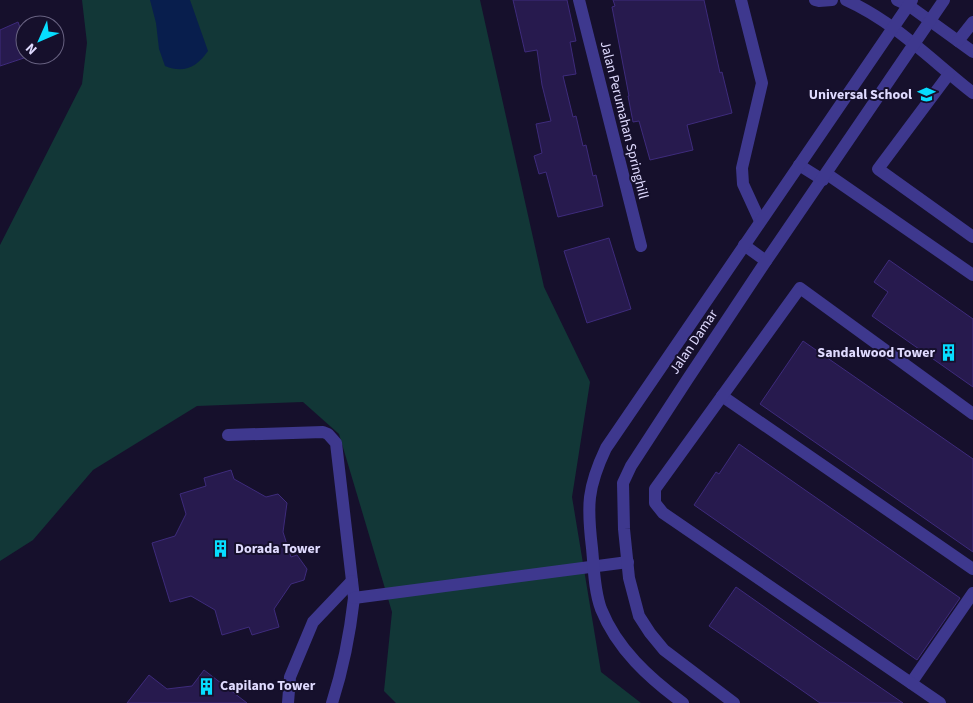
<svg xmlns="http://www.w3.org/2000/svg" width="973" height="703" font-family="'Source Sans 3',sans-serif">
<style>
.green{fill:#123737}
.water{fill:#081e4d}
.building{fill:#271a4e;stroke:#3e2b7c}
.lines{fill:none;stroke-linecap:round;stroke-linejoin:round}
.minor{stroke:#3e388e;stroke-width:12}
.labels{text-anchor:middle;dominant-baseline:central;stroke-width:4;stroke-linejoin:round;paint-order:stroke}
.poi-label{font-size:14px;font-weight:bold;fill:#e0dbff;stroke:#16102c;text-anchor:end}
.street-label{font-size:14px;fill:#e0dbff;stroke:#16102c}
</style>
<rect width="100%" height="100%" fill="#16102c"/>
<!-- green -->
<polygon class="green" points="82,0 480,0 544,287 590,382 572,497 601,672 641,703 396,703 384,691 392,612 339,434 303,402 197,406 93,470 33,540 0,561 0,245 82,84 87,43"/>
<!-- water -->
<path class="water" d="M150,0H190L208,51C197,67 184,74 165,66L159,49L156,23Z"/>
<!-- building -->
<g class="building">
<polygon points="513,0 567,0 576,41 570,42 576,74 563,76 573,117 576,116 583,146 586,145 593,176 596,175 603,206 558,217 546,172 539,174 534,156 542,153 536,124 551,121 542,85 537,50 525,52"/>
<polygon points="613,0 704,0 720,73 722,72 732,113 687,125 693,150 650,160 639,121 633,122 628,96 629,96 612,7 615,6"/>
<polygon points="18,22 25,41 25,55 30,56 0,66 0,30"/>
<polygon points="609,238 631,309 587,323 564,251"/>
<polygon points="889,260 973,319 973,387 872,316 888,292 874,282"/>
<polygon points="803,341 973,459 973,552 760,404"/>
<polygon points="739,444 960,598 917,660 694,505 716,472 719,474"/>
<polygon points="231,470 234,479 266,497 278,494 287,503 283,532 291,557 297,555 307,569 304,580 291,584 274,609 279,627 252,635 249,627 222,635 215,610 191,596 170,602 152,543 175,536 186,514 180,494 206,486 204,478"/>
<polygon points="736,587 817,644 903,703 820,703 790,682 709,626"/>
<polygon points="204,670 247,703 127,703 149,675 167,689 192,686"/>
</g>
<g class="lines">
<!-- minor -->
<g class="minor">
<polyline points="579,0 641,246"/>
<polyline points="741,0 762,83 742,168 743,184 760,221"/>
<polyline points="815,0 819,1 832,0"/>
<path d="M846,0C895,22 932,61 973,93"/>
<polyline points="897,0 908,5 973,52"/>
<polyline points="958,41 973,22"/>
<polyline points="949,74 878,169 973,237"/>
<polyline points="799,165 823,180"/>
<polyline points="827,174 973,275"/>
<polyline points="744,245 766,261"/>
<polyline points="722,396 973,569"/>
<path d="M228,435L323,432L328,434L336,443L354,598C350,633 343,669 332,703"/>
<polyline points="354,598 628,562"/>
<polyline points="911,683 973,593"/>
<polyline points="288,703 290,677 313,622 352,581"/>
<path d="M683,703C649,678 617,649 601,609C594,590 594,568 592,548C587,506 587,488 606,448L912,0"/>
<polyline points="734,703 664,650 650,633 639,616 629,578 624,529 623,483 631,466 687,380 766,261 944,0"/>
<polyline points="940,703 663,513 655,503 655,489 800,288 973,414"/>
</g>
</g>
<!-- icons -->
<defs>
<symbol id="school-bare" viewBox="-9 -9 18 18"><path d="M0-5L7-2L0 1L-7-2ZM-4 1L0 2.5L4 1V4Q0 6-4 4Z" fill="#07ddff" stroke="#16102c" stroke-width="2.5" paint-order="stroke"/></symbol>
<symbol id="building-bare" viewBox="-9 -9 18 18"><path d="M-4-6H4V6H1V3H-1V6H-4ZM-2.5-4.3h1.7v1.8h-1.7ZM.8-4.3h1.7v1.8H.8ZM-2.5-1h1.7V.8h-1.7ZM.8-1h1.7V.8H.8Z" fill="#07ddff" stroke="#16102c" stroke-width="2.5" paint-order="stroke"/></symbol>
</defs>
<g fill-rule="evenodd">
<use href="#school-bare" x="914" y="82" width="25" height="25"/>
<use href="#building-bare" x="936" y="340" width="25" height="25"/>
<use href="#building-bare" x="208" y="536" width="25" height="25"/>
<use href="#building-bare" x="194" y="674" width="25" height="25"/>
</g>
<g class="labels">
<!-- poi labels -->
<g class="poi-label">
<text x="912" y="95">Universal School</text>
<text x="935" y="353">Sandalwood Tower</text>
<text x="235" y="549" text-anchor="start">Dorada Tower</text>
<text x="220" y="686" text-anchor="start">Capilano Tower</text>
</g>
<!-- street labels -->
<g class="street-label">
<text transform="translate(624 120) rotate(76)">Jalan Perumahan Springhill</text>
<text transform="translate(694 342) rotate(-56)">Jalan Damar</text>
</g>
</g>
<!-- north arrow -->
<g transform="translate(40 40) rotate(225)"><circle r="24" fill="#16102c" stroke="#676180"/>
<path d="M0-4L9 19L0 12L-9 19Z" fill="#07ddff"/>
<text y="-8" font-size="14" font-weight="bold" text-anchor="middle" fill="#e0dbff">N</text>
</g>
</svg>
